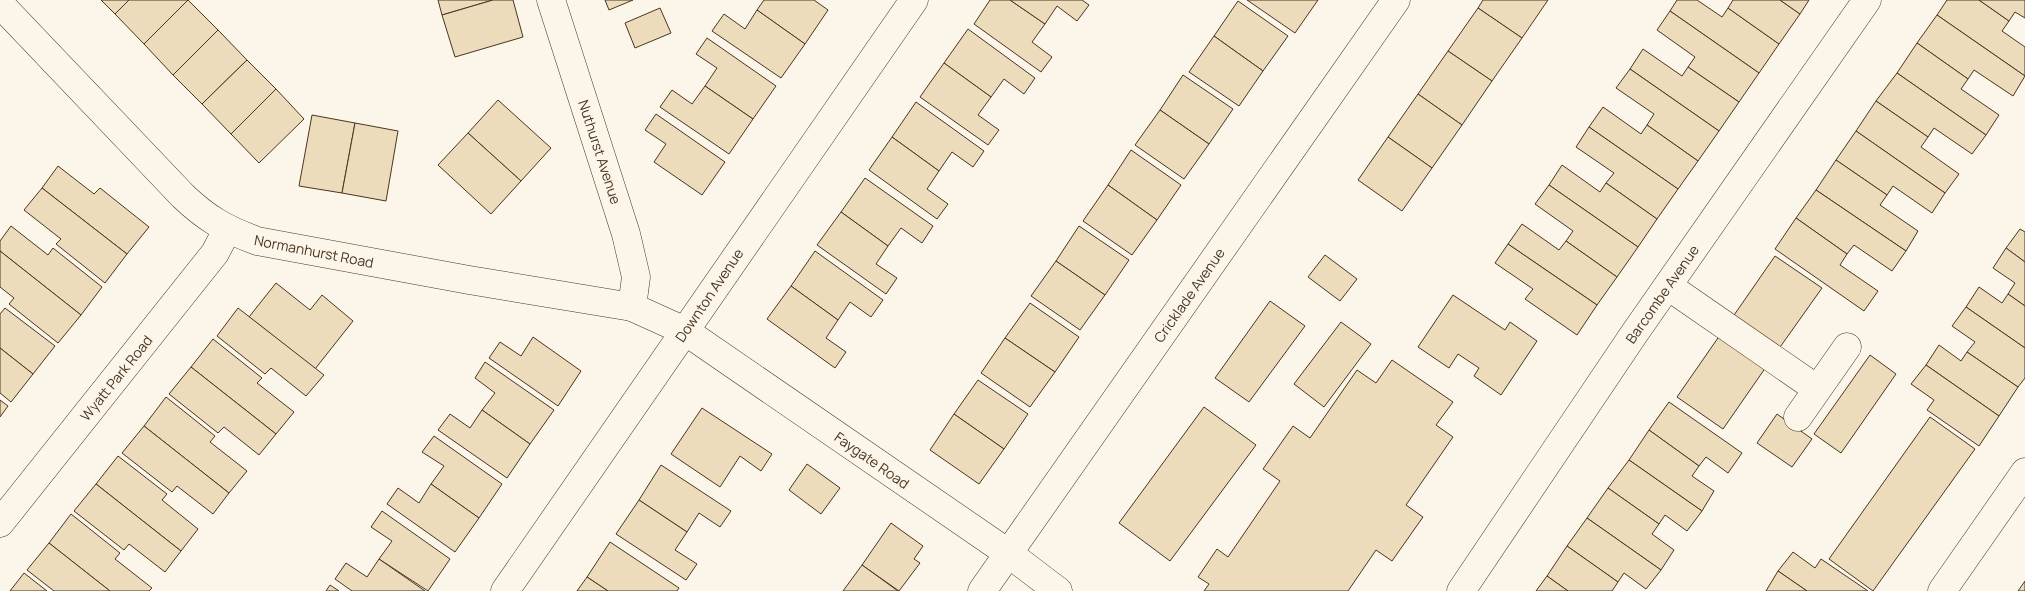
<svg xmlns="http://www.w3.org/2000/svg" width="2025" height="591" font-family="Manrope,sans-serif">
<style>
.building{fill:#ecdcbc;stroke:#4a3520}
.lines{fill:none;stroke-linecap:round;stroke-linejoin:round}
.minor-casing{stroke:#4a3520;stroke-width:29}
.minor{stroke:#fbf6e9;stroke-width:28}
.labels{text-anchor:middle;dominant-baseline:central;stroke-width:4;stroke-linejoin:round;paint-order:stroke}
.street-label{font-size:14px;fill:#4a3520;stroke:#fbf6e9}
</style>
<rect width="100%" height="100%" fill="#fbf6e9"/>
<!-- building -->
<g class="building">
<polygon points="101,0 129,0 115,14"/>
<polygon points="129,0 188,0 144,44 115,14"/>
<polygon points="188,0 218,30 173,75 144,44"/>
<polygon points="438,0 493,0 442,15"/>
<polygon points="493,0 513,0 523,37 455,57 442,15"/>
<polygon points="605,0 633,0 609,10"/>
<polygon points="764,0 814,0 828,10 805,44 757,10"/>
<polygon points="990,0 1010,0 1045,24 1032,42 1052,57 1041,72 974,24"/>
<polygon points="1010,0 1082,0 1089,5 1077,21 1057,6 1045,24"/>
<polygon points="1247,0 1318,0 1295,33"/>
<polygon points="1483,0 1548,0 1522,38 1478,8"/>
<polygon points="1677,0 1697,0 1722,17 1728,8 1779,44 1759,73 1670,11"/>
<polygon points="1733,0 1780,0 1800,14 1779,44 1728,8"/>
<polygon points="1780,0 1809,0 1800,14"/>
<polygon points="1947,0 1979,0 2009,21 2002,31 2025,47 2025,76 1937,15"/>
<polygon points="1979,0 2025,0 2025,18 2015,12 2009,21"/>
<polygon points="1238,1 1288,36 1263,71 1214,36"/>
<polygon points="660,8 671,33 635,48 625,23"/>
<polygon points="1478,8 1522,38 1492,81 1448,51"/>
<polygon points="757,10 805,44 781,78 712,31 724,14 745,29"/>
<polygon points="1670,11 1759,73 1739,102 1688,67 1695,57 1657,30"/>
<polygon points="1937,15 2025,76 2013,96 1974,70 1968,79 1917,43"/>
<polygon points="968,29 1035,78 1024,94 1004,79 991,97 944,63"/>
<polygon points="218,30 247,60 202,104 173,75"/>
<polygon points="1214,36 1263,71 1239,106 1189,72"/>
<polygon points="707,38 776,86 753,119 705,86 717,68 696,54"/>
<polygon points="1917,43 1968,79 1961,89 1999,115 1986,135 1897,73"/>
<polygon points="1643,49 1682,76 1688,67 1739,102 1719,131 1630,69"/>
<polygon points="1448,51 1492,81 1462,125 1418,94"/>
<polygon points="247,60 276,89 231,134 202,104"/>
<polygon points="944,63 991,97 978,115 999,130 988,145 920,97"/>
<polygon points="1630,69 1719,131 1698,161 1647,125 1654,114 1616,88"/>
<polygon points="1897,73 1986,135 1972,154 1934,128 1928,137 1876,101"/>
<polygon points="1183,75 1233,109 1209,144 1160,110"/>
<polygon points="705,86 753,119 729,154 660,107 672,90 692,104"/>
<polygon points="276,89 304,119 259,163 231,134"/>
<polygon points="1418,94 1462,125 1432,168 1388,137"/>
<polygon points="498,100 551,148 521,181 468,133"/>
<polygon points="1876,101 1928,137 1921,147 1959,174 1945,193 1856,131"/>
<polygon points="916,102 984,151 973,167 952,152 939,171 892,137"/>
<polygon points="1603,107 1641,134 1647,125 1698,161 1678,189 1589,127"/>
<polygon points="1160,110 1209,144 1184,179 1135,145"/>
<polygon points="656,114 725,162 702,195 654,162 666,144 645,130"/>
<polygon points="312,115 355,123 342,193 299,186"/>
<polygon points="355,123 398,131 386,201 342,193"/>
<polygon points="1589,127 1678,189 1657,219 1606,183 1614,173 1576,147"/>
<polygon points="1856,131 1945,193 1932,213 1893,186 1887,195 1836,160"/>
<polygon points="468,133 521,181 491,214 438,165"/>
<polygon points="892,137 939,171 927,189 948,204 937,219 869,170"/>
<polygon points="1388,137 1432,168 1402,211 1358,180"/>
<polygon points="1131,150 1181,185 1157,220 1108,185"/>
<polygon points="1836,160 1887,195 1880,205 1918,231 1906,251 1816,190"/>
<polygon points="1562,165 1600,192 1606,183 1657,219 1638,247 1549,185"/>
<polygon points="58,166 94,194 100,188 149,227 127,254 42,188"/>
<polygon points="865,178 933,226 922,243 901,228 888,246 841,212"/>
<polygon points="1108,185 1157,220 1132,255 1083,221"/>
<polygon points="1549,185 1638,247 1617,277 1566,241 1573,231 1535,204"/>
<polygon points="42,188 127,254 105,283 56,244 61,239 24,210"/>
<polygon points="1816,190 1906,251 1892,271 1854,245 1847,254 1796,218"/>
<polygon points="841,212 888,246 876,264 897,278 886,294 817,245"/>
<polygon points="1796,218 1847,254 1840,265 1878,291 1864,311 1775,249"/>
<polygon points="1522,224 1559,250 1566,241 1617,277 1597,305 1508,244"/>
<polygon points="11,226 48,255 53,248 102,287 81,315 0,251 0,241"/>
<polygon points="1079,226 1129,260 1105,295 1056,261"/>
<polygon points="2020,229 2025,232 2025,262 2006,248"/>
<polygon points="1508,244 1597,305 1577,335 1525,299 1533,289 1495,263"/>
<polygon points="2006,248 2025,262 2025,306 2008,294 2015,283 1993,268"/>
<polygon points="0,251 81,315 58,343 9,304 14,298 0,287"/>
<polygon points="815,251 883,300 871,317 850,302 838,320 791,286"/>
<polygon points="1325,255 1357,279 1340,301 1308,277"/>
<polygon points="1775,256 1822,288 1778,350 1732,318"/>
<polygon points="1056,261 1105,295 1080,330 1031,296"/>
<polygon points="276,283 310,310 322,295 353,321 315,369 249,317"/>
<polygon points="791,286 838,320 826,338 846,352 835,368 767,319"/>
<polygon points="1979,287 2002,303 2008,294 2025,306 2025,348 1966,307"/>
<polygon points="1453,295 1505,330 1510,322 1537,341 1501,395 1474,376 1479,368 1458,354 1449,368 1418,347"/>
<polygon points="1270,301 1305,326 1249,402 1215,378"/>
<polygon points="1030,303 1079,337 1055,372 1005,338"/>
<polygon points="1966,307 2025,348 2025,378 2018,387 1967,352 1975,342 1952,326"/>
<polygon points="5,308 55,346 33,374 0,348 0,314"/>
<polygon points="238,308 324,375 306,396 271,368 265,374 217,336"/>
<polygon points="1341,322 1371,344 1324,407 1294,384"/>
<polygon points="1720,335 1766,367 1723,429 1677,397"/>
<polygon points="533,337 581,371 558,406 489,358 500,342 521,356"/>
<polygon points="1005,338 1055,372 1030,407 981,373"/>
<polygon points="213,339 262,378 257,383 294,412 276,434 191,367"/>
<polygon points="1939,345 1961,361 1967,352 2018,387 1999,416 1926,365"/>
<polygon points="0,348 33,374 11,402 0,393"/>
<polygon points="1870,355 1896,374 1841,453 1814,434"/>
<polygon points="1392,360 1453,402 1436,425 1453,437 1406,505 1423,517 1392,561 1376,550 1348,591 1204,591 1209,584 1198,577 1217,549 1228,557 1280,481 1263,469 1293,426 1310,438 1357,370 1376,383"/>
<polygon points="485,362 554,410 530,444 482,410 495,393 475,378"/>
<polygon points="1926,365 1999,416 1979,446 1927,410 1934,400 1911,384"/>
<polygon points="191,367 276,434 259,455 224,427 218,433 169,394"/>
<polygon points="978,380 1028,414 1004,449 954,414"/>
<polygon points="166,397 215,436 210,442 247,471 229,493 144,426"/>
<polygon points="0,400 8,406 0,417"/>
<polygon points="1669,402 1742,453 1728,473 1706,457 1699,466 1649,430"/>
<polygon points="1204,407 1256,445 1170,561 1119,523"/>
<polygon points="702,408 772,454 761,471 740,456 720,487 671,454"/>
<polygon points="482,410 530,444 507,478 438,430 450,414 470,428"/>
<polygon points="954,414 1004,449 979,484 930,450"/>
<polygon points="1777,414 1812,439 1792,467 1757,443"/>
<polygon points="1930,417 1975,449 1873,591 1829,559"/>
<polygon points="144,426 229,493 213,514 177,486 172,492 122,453"/>
<polygon points="1649,430 1699,466 1692,476 1714,491 1702,511 1629,460"/>
<polygon points="434,436 502,484 479,518 431,484 444,466 422,452"/>
<polygon points="118,456 167,494 162,500 198,529 181,551 96,484"/>
<polygon points="1629,460 1702,511 1687,531 1665,515 1659,524 1608,488"/>
<polygon points="807,464 840,488 821,514 789,490"/>
<polygon points="661,465 731,511 720,527 699,513 687,532 639,500"/>
<polygon points="96,484 181,551 165,572 129,544 124,550 74,511"/>
<polygon points="431,484 479,518 455,552 387,504 398,488 419,503"/>
<polygon points="1608,488 1659,524 1652,534 1674,550 1661,570 1587,518"/>
<polygon points="639,500 687,532 675,550 697,564 686,580 616,534"/>
<polygon points="382,511 450,559 428,591 379,559 392,541 371,527"/>
<polygon points="71,514 120,553 115,559 152,588 149,591 110,591 49,543"/>
<polygon points="1587,518 1661,570 1646,589 1624,573 1618,582 1567,546"/>
<polygon points="891,523 923,546 914,559 920,563 899,591 862,565"/>
<polygon points="610,542 679,588 677,591 608,591 587,577"/>
<polygon points="49,543 110,591 54,591 27,570"/>
<polygon points="1567,546 1618,582 1612,591 1568,591 1547,576"/>
<polygon points="1793,552 1815,568 1821,559 1868,591 1807,591 1778,571"/>
<polygon points="379,559 425,591 352,591 335,579 346,563 367,577"/>
<polygon points="862,565 898,591 843,591"/>
<polygon points="1778,571 1807,591 1766,591"/>
<polygon points="24,573 47,591 10,591"/>
<polygon points="1547,576 1568,591 1536,591"/>
<polygon points="587,577 608,591 577,591"/>
<polygon points="2025,581 2025,591 2018,591"/>
<polygon points="330,585 339,591 326,591"/>
</g>
<g class="lines">
<defs>
<g id="minor">
<polyline points="551,0 626,234 636,277 632,307"/>
<path d="M0,4L183,196C207,219 225,229 257,241L469,280L632,307L685,331L1008,553L1058,591"/>
<polyline points="1668,286 1817,389"/>
<polyline points="1798,417 1847,347"/>
<polyline points="0,523 215,253 227,230"/>
<polyline points="505,591 914,0"/>
<polyline points="982,591 1396,0"/>
<polyline points="1461,591 1634,334 1867,0"/>
<polyline points="1942,591 2025,472"/>
</g>
</defs>
<!-- minor casing -->
<use href="#minor" class="minor-casing"/>
<!-- minor -->
<use href="#minor" class="minor"/>
</g>
<g class="labels">
<!-- street labels -->
<g class="street-label">
<text transform="translate(600 152) rotate(72)">Nuthurst Avenue</text>
<text transform="translate(314 251) rotate(11)">Normanhurst Road</text>
<text transform="translate(1662 294) rotate(-55)">Barcombe Avenue</text>
<text transform="translate(709 295) rotate(-56)">Downton Avenue</text>
<text transform="translate(1189 295) rotate(-55)">Cricklade Avenue</text>
<text transform="translate(116 378) rotate(-51)">Wyatt Park Road</text>
<text transform="translate(872 460) rotate(35)">Faygate Road</text>
</g>
</g>
</svg>
